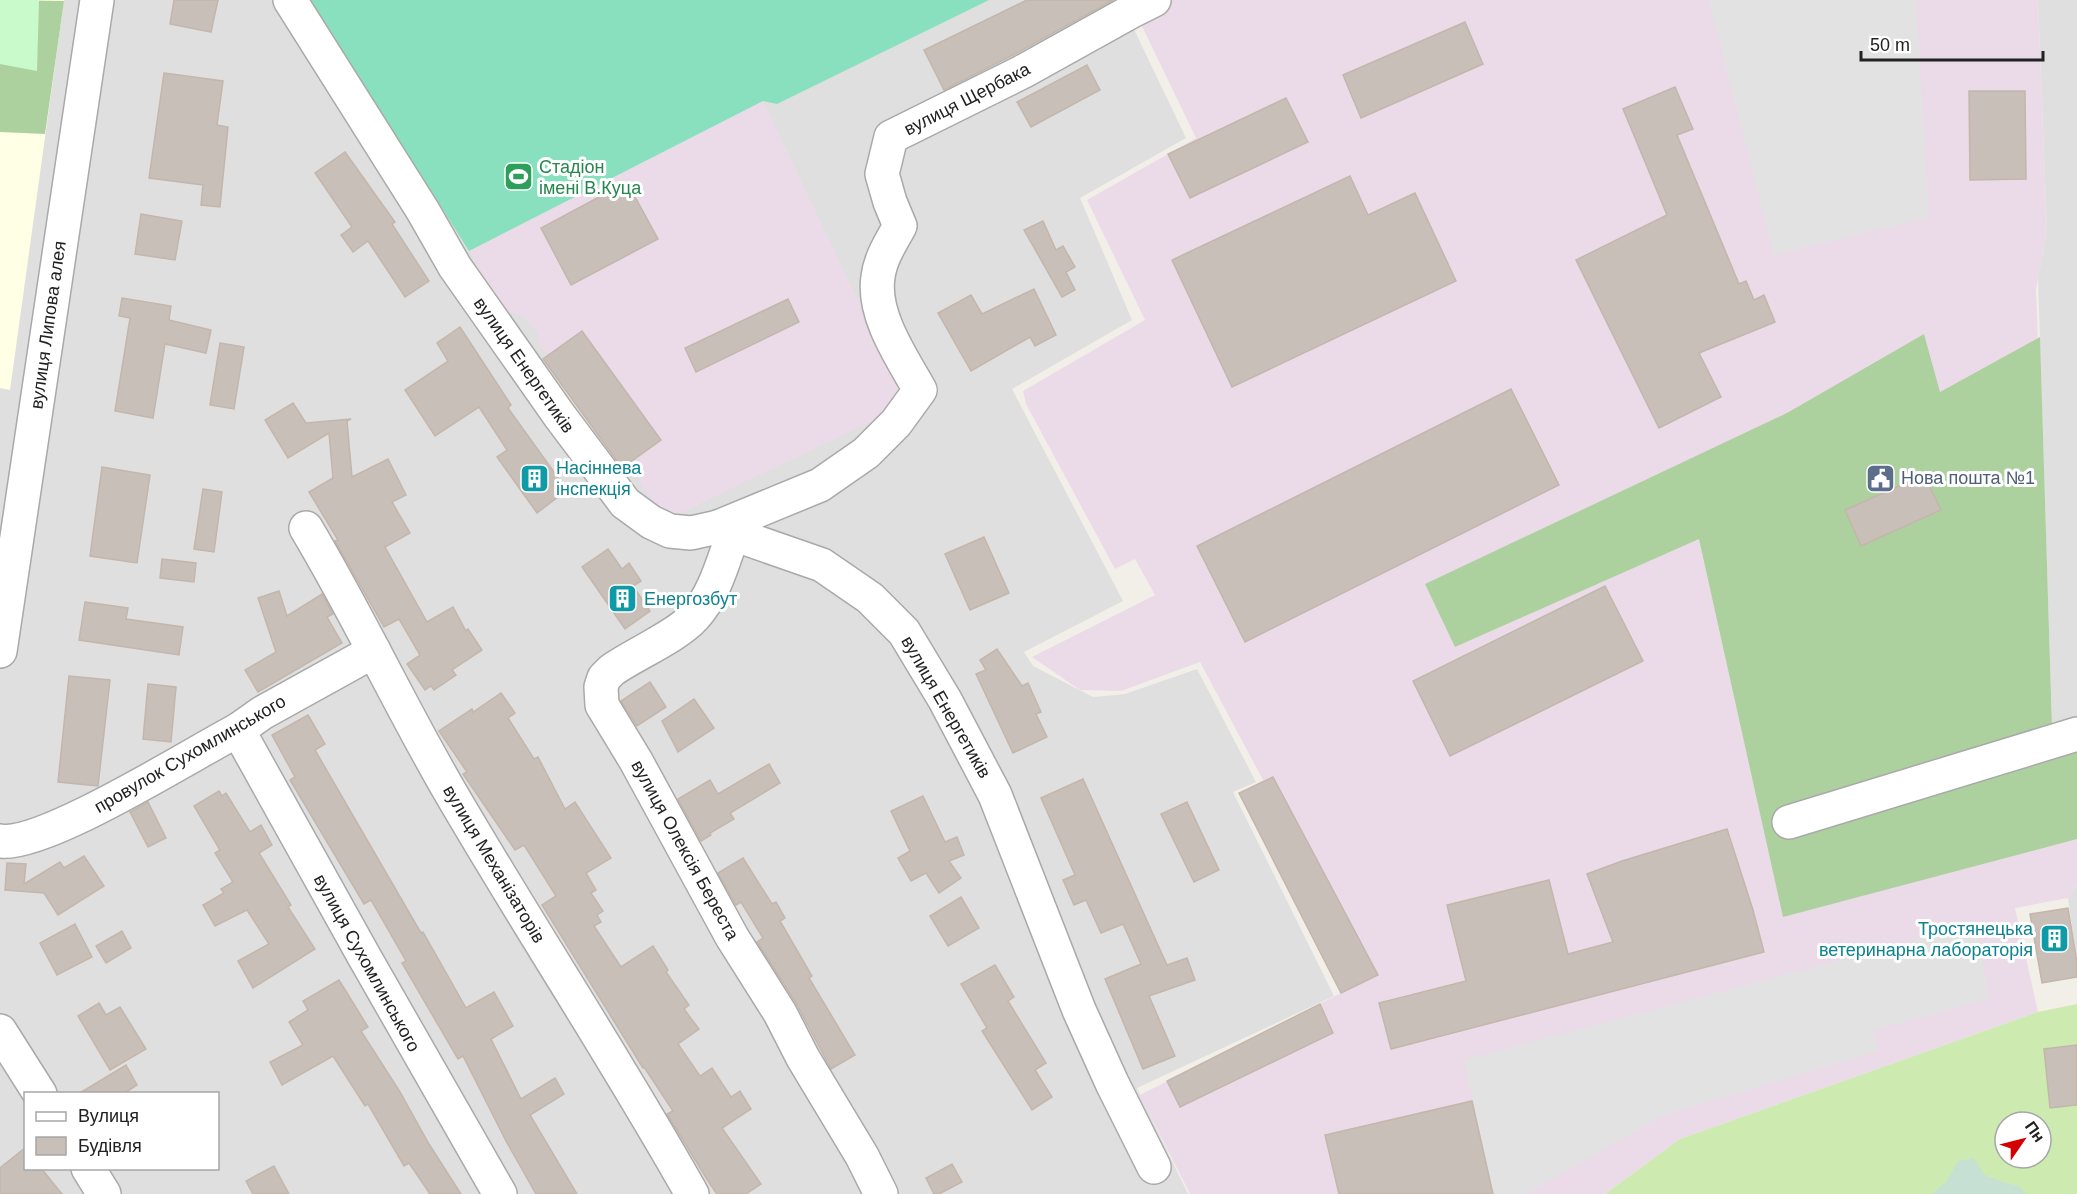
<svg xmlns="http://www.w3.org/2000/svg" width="2077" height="1194" font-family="Arial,sans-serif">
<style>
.residential{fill:#e0dfdf;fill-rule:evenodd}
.industrial{fill:#ebdbe8}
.education{fill:#ffffe5}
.grass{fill:#cdebb0;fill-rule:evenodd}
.forest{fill:#add19e}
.wetland{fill:#c6e0d4}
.park{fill:#c8facc}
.pitch{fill:#88e0be}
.parking{fill:#e2e2e2}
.building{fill:#c7bfb8;stroke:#c4b6ab;stroke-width:1.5}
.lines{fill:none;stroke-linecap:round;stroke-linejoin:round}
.minor-casing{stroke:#a9a9a9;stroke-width:36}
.minor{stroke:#fff;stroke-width:33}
.labels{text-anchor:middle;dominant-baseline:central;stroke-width:6;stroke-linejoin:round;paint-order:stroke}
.street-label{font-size:18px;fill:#222;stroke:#fff}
.leisure-label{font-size:18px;fill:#27864d;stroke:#fff;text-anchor:start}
.culture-label{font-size:18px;fill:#0d838f;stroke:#fff;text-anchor:start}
.service-label{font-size:18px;fill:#4e5e75;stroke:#fff;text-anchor:start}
</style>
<rect width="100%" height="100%" fill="#f2efe9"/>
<!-- residential -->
<g class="residential">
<path d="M0,0H1170L1130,21L1186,138L1080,198L1132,320L1012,389L1123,601L1024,652L1033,666L1093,697L1125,694L1197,669L1256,782L1233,792L1334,996L1137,1088L1188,1194H0ZM26,1094H218V1168H26Z"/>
<polygon points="2038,0 2077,0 2077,748 2052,728 2038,277 2047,231"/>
<polygon points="2077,886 2077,963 2068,898"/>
</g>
<!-- industrial -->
<g class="industrial">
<polygon points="1170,0 2038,0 2047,231 2036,289 2052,728 2077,748 2077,886 2068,898 2015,908 2038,1012 1680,1139 1605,1194 1190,1194 1140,1095 1341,993 1239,793 1263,780 1200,662 1121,691 1080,690 1032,657 1155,595 1135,559 1115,569 1026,404 1023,391 1145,320 1087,200 1196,138 1137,16"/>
<polygon points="763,101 907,404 676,515 656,506 628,464 622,468 543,359 549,355 538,343 539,335 524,316 502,310 469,251"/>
</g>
<!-- education -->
<polygon class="education" points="0,0 64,0 10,390 0,388"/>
<!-- grass -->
<path class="grass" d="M2077,1004V1194H1605L1680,1139L2038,1012ZM2005,1122H2041V1158H2005Z"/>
<!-- forest -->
<g class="forest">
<polygon points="0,0 64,1 45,134 0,132"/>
<polygon points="1924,334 1940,392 2040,337 2052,728 2077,748 2077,839 1783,917 1699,539 1455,647 1425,584 1787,413"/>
</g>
<!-- wetland -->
<polygon class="wetland" points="1973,1158 1985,1175 2003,1182 2019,1186 2026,1194 1932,1194 1946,1182 1958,1161"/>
<!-- park -->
<polygon class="park" points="0,0 39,0 37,71 0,64"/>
<!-- pitch -->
<polygon class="pitch" points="310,0 989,0 777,104 763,101 469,251"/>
<!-- parking -->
<g class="parking">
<polygon points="1709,0 1916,0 1929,217 1774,255"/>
<polygon points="1977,924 1989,999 1874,1030 1878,1051 1664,1115 1526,1194 1493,1194 1464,1060"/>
</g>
<!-- building -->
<g class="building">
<polygon points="174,0 218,0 211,32 170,24"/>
<polygon points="1027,0 1113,0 1013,55 944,90 924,50"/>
<polygon points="1465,22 1483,64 1361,118 1343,75"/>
<polygon points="1087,65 1100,90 1031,127 1017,102"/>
<polygon points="164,73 223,81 217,125 228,127 220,207 201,205 203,185 149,178"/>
<polygon points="1675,87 1693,129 1677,135 1739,284 1746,281 1754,300 1764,295 1775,322 1699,353 1721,397 1659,428 1576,260 1667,215 1623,109"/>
<polygon points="1969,91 2025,91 2026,179 1970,180"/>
<polygon points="1286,98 1308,142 1190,198 1168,154"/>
<polygon points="345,152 395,222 392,224 429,281 405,297 368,241 353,252 341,235 352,227 315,173"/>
<polygon points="1350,176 1368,215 1415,193 1456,281 1232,387 1172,260"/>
<polygon points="627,182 658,239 571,285 541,228"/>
<polygon points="141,214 182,221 175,260 135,254"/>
<polygon points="1043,221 1056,250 1063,246 1075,267 1066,272 1075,290 1062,297 1024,230"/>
<polygon points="1034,289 1056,335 1035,346 1030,337 971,371 938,313 971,295 982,314"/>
<polygon points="122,298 171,306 169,320 211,330 206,353 165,344 153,418 115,411 130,318 119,316"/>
<polygon points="788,299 799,322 696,372 685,348"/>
<polygon points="460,327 511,405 508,408 567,490 537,513 497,457 507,450 479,407 435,436 405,390 448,361 437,343"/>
<polygon points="582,331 661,440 622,468 543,359"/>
<polygon points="220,343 244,347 234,409 210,405"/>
<polygon points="1511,389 1559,485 1245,642 1197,546"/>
<polygon points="293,403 306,423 351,419 347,421 352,477 388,459 406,495 392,502 410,533 385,547 427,622 453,607 466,631 468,629 482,650 452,670 456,675 434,690 431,686 425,690 407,664 420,655 399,619 384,627 335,541 338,540 309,492 333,478 329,433 288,458 265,420"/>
<polygon points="102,467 150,475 137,563 90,556"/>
<polygon points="1924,475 1941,510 1861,546 1845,510"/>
<polygon points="203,489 222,492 214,552 194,549"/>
<polygon points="984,537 1009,593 970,610 945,554"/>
<polygon points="608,549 622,569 629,563 641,581 633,586 650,611 625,629 582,567"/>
<polygon points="162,559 196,563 194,582 160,578"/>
<polygon points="1605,586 1643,661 1450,756 1413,681"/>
<polygon points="279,591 287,616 322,594 333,614 327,617 342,643 258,692 245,670 276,652 258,598"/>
<polygon points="85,602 128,608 126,619 183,627 179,655 79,640"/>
<polygon points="997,649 1022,686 1028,683 1041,712 1036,714 1047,737 1013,753 976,674 986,670 980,660"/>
<polygon points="69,676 110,680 98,786 58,782"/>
<polygon points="650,682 666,707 637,726 621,701"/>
<polygon points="148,684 176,687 171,742 143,739"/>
<polygon points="501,693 515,713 508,718 534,759 538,757 565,809 575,802 611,858 586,873 596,890 591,893 603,911 597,915 601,922 594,926 621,967 653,946 668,970 666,972 689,1005 684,1009 699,1029 678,1044 700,1076 712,1068 731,1097 740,1091 751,1109 722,1128 761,1184 746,1194 717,1194 708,1181 667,1114 673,1111 644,1067 643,1068 542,905 556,896 524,845 515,850 463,774 467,772 439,731 472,709 473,712"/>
<polygon points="694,699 714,728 678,752 662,721"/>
<polygon points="308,715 325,744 315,750 421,933 423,932 466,1008 494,992 513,1026 491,1039 521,1099 555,1078 564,1094 530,1115 577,1194 536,1194 506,1141 463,1056 458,1059 402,963 406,961 371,900 364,904 290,780 295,777 272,735"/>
<polygon points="769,764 780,783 730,813 734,819 710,833 711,835 701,841 678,799 710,780 718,794"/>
<polygon points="1273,777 1378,975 1341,993 1239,793"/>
<polygon points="1083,779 1167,965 1187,958 1195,980 1149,996 1175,1056 1143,1069 1105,979 1141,964 1123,924 1101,933 1086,900 1074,905 1063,880 1075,875 1041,798"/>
<polygon points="219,791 222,796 226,793 250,832 261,825 272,845 259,853 291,905 288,907 315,949 253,988 238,961 269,944 247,910 215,926 203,905 224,893 221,889 233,882 215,853 220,850 194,806"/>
<polygon points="923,796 945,842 957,837 964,855 949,861 961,878 939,893 926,873 911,881 898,858 910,851 891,811"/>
<polygon points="148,802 166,838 148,847 130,812"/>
<polygon points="1187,802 1219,870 1194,882 1161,814"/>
<polygon points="1727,829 1753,910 1764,952 1391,1049 1379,1003 1466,981 1447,905 1549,880 1568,954 1613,942 1587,874 1622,861"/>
<polygon points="84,856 104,886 58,915 44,893 5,890 7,863 26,864 24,884 60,862 64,868"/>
<polygon points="743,858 772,904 776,902 785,918 780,921 812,976 809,978 855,1055 831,1069 796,1003 757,942 763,938 741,902 736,905 718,873"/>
<polygon points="961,897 979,928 948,946 930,916"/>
<polygon points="2068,908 2077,963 2077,977 2042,983 2030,914"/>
<polygon points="75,924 92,957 57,975 40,943"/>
<polygon points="122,931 131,948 106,963 96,946"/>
<polygon points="995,965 1014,997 1008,1001 1046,1063 1035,1070 1052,1097 1032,1110 982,1031 987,1028 961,984"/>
<polygon points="339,980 368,1027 361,1031 400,1092 429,1144 461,1194 430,1194 409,1163 404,1166 368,1104 365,1106 333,1056 282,1085 270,1062 303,1045 289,1022 308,1010 303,1001"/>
<polygon points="99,1003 106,1015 120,1007 146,1049 110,1070 78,1016"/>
<polygon points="1320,1004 1333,1033 1180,1107 1167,1081"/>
<polygon points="2077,1045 2077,1105 2050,1108 2044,1049"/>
<polygon points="126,1065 137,1085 123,1094 78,1094"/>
<polygon points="1472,1101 1493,1194 1339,1194 1325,1135"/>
<polygon points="26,1147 26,1168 41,1168 62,1194 0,1194 0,1168"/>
<polygon points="952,1164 962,1182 939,1194 934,1194 926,1178"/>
<polygon points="274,1166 289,1194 253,1194 246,1181"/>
</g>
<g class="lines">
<defs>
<g id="minor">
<polyline points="290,0 423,211 455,267 559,415 625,503 651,522 670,531 691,533 718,527 733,534 822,565 870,598 904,632 945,700 995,795 1079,1010 1112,1083 1154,1167"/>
<path d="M718,527L820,485L866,453L896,423L920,390C902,358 872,315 878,277C880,259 891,242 900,226L890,202L882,174L891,137L1022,72L1130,12L1154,0"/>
<path d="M306,528C357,613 399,704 449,790C528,926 615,1057 692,1194"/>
<path d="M733,534C723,562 714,596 694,617C677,636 635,654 612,670L604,678L601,687L602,705L636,761L732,937L780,1013L803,1058L862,1156L881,1194"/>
<polyline points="0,651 97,0"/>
<polyline points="238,730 365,958 500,1194"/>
<polyline points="1789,822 2077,734"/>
<path d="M0,841C43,848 192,754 238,730L262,713L374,651"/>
<polyline points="0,1031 40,1094"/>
<polyline points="88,1168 104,1194"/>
</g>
</defs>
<!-- minor casing -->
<use href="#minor" class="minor-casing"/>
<!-- minor -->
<use href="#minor" class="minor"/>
</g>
<!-- icons -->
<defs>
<symbol id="stadium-square" viewBox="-11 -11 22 22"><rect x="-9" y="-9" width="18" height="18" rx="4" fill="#2e9e5b" stroke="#fff"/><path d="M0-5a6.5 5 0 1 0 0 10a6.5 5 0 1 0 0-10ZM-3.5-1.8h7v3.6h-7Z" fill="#fff"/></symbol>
<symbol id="building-square" viewBox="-11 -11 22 22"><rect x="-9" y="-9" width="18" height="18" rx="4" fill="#0f9aa8" stroke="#fff"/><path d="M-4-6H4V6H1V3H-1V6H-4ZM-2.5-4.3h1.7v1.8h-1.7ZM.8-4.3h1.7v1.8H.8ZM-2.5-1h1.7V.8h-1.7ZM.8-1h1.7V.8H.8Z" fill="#fff"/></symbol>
<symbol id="civic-square" viewBox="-11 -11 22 22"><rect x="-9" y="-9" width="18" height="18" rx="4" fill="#5c6f8a" stroke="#fff"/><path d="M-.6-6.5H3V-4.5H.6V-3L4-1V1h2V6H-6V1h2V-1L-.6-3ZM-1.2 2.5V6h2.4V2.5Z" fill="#fff"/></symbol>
</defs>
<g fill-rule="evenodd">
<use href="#stadium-square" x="502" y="160" width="33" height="33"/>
<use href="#building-square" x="518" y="462" width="33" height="33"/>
<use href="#civic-square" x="1864" y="462" width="33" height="33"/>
<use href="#building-square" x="606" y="582" width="33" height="33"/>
<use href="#building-square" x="2038" y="922" width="33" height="33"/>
</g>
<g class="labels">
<!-- street labels -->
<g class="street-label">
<text transform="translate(967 99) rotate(-27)">вулиця Щербака</text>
<text transform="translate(48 325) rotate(-82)">вулиця Липова алея</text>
<text transform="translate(524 365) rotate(55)">вулиця Енергетиків</text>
<text transform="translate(946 707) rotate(60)">вулиця Енергетиків</text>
<text transform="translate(190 754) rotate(-30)">провулок Сухомлинського</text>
<text transform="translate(685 850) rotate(61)">вулиця Олексія Береста</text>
<text transform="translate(494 864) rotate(59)">вулиця Механізаторів</text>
<text transform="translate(367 963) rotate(61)">вулиця Сухомлинського</text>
</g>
<!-- leisure labels -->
<g class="leisure-label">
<text x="539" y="167">Стадіон<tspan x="539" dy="21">імені В.Куца</tspan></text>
</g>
<!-- culture labels -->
<g class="culture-label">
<text x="556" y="468">Насіннева<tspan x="556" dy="21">інспекція</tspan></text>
<text x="644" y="599">Енергозбут</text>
<text x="2033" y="929" text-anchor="end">Тростянецька<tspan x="2033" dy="21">ветеринарна лабораторія</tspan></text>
</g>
<!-- service labels -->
<g class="service-label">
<text x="1901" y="478">Нова пошта №1</text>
</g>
</g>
<!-- legend -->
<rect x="24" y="1092" width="195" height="78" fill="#ffffff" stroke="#a7a7a7" stroke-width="1.5"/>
<rect x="36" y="1112" width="30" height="9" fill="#ffffff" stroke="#a7a7a7" stroke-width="1.5"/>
<text x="78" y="1122" font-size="18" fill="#222222">Вулиця</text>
<rect x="36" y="1137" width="30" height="18" fill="#c7bfb8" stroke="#a7a7a7" stroke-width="1.5"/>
<text x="78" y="1152" font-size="18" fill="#222222">Будівля</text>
<!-- north arrow -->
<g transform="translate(2023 1140) rotate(55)"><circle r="28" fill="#ffffff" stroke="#a7a7a7" stroke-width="1.5"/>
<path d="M0-4.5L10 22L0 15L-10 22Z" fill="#d40000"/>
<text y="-9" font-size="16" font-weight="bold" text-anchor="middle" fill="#222222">Пн</text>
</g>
<!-- scale -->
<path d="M1861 51v9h182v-9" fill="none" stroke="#222222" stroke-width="3"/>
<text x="1870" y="51" font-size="18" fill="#222222" stroke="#ffffff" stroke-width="4.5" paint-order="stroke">50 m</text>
</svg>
